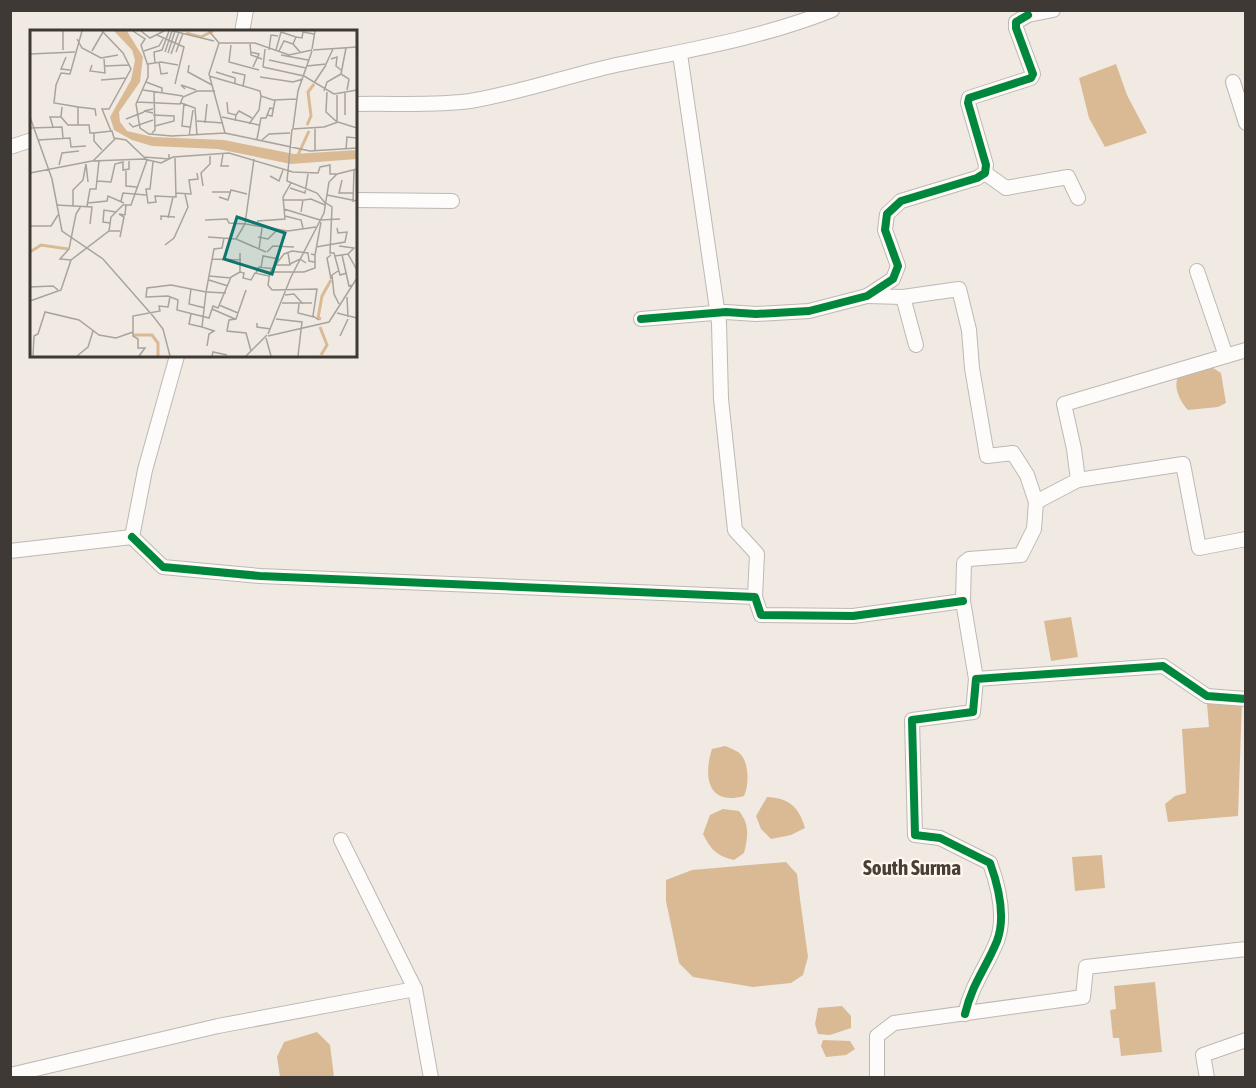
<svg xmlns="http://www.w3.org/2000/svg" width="1256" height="1088" font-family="'Asap Condensed',sans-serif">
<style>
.water{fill:#daba95}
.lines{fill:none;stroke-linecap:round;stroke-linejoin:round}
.street-casing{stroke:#bdb8b3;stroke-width:16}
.street{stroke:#fdfcfb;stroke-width:14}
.cycleway-casing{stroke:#fff8f1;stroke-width:11}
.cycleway{stroke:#00873e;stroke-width:8}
.labels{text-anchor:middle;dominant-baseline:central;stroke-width:4.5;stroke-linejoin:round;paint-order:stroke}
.district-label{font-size:21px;font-weight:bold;fill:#483f36;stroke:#fff8f1}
.inset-river{fill:none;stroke:#daba95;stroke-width:3}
.inset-road{fill:none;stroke:#a9a39d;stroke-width:1.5}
.view{fill:#0f766e;fill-opacity:0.15;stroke:#0f766e;stroke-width:3}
.inset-edge{fill:none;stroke:#3e3935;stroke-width:3}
</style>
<rect width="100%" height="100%" fill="#f0eae3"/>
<!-- water -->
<g class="water">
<polygon points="1116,64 1127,95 1147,133 1105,147 1089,118 1079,78"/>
<path d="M1210,366L1221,373L1226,403L1218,407L1188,410C1181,403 1170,383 1181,374C1188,369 1202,368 1210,366Z"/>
<polygon points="1071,617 1078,657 1051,661 1044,621"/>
<polygon points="1242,701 1238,816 1168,822 1165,804 1175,796 1186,793 1182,729 1209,727 1207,704"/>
<path d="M725,746C730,748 739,751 742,756C749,765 749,786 744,796C708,806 703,777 712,749Z"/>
<path d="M767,797C789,798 799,807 805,828L791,835L771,839L761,829L756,816Z"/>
<path d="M723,809L739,811C750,825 748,836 744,853L734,860C717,856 711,850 703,834L710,815Z"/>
<polygon points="1102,855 1105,888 1075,891 1072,857"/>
<polygon points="786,862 797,874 800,899 808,957 803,975 791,983 753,987 693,977 679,963 666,901 666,880 692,870"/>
<polygon points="1155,982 1162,1052 1121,1056 1119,1038 1113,1038 1110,1010 1116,1009 1114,986"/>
<polygon points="842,1006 851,1016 851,1028 830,1035 818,1034 815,1024 818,1008"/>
<polygon points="317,1032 330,1045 334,1077 280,1077 277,1057 284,1042"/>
<polygon points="823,1040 850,1041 855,1049 846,1055 826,1057 821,1046"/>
</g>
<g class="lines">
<defs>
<g id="street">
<polyline points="1026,10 1028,15 1053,10"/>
<polyline points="242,32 246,10"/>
<polyline points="680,54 719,323 721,399 735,530 757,554 755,597"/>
<polyline points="1233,82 1246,123"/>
<path d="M356,104C393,103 433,106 470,101C519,93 567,76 616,65C689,50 762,38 832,10"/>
<polyline points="10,147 32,140"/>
<polyline points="985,173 1006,188 1068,177 1078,198"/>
<polyline points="356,200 452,201"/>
<polyline points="1197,271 1226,356"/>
<polyline points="867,296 903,297 959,289 969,330 972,368 987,456 1013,453 1027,475 1036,502"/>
<polyline points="903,297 916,345"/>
<polyline points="641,319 726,312 756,314 809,311 867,296 893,279 898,266 885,230 887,214 901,201 977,178 985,173 986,165 968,103 969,98 1031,78 1033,74 1016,28 1016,22 1028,15"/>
<polyline points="1078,480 1183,464 1199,548 1246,539"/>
<polyline points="132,537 163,567 260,576 755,597 761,615 853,616 963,601"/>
<polyline points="132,537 145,470 177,356"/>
<polyline points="10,551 132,537"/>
<polyline points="976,679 963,601 964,563 969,559 1021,555 1034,529 1036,502 1078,480 1074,449 1064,404 1246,350"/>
<polyline points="341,840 415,989 431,1078"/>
<path d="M965,1014C972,984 986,968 997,941C1006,917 998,885 990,863L940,838L915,835L912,720L973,712L976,679L1163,666L1207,696L1246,699"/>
<polyline points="10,1075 218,1026 415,989"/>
<polyline points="877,1078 877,1036 894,1023 1083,997 1086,967 1246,949"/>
<polyline points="1207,1078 1203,1055 1246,1040"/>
</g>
</defs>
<!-- street casing -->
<use href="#street" class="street-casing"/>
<!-- street -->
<use href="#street" class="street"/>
<defs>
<g id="cycleway">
<polyline points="641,319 726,312 756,314 809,311 867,296 893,279 898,266 885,230 887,214 901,201 977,178 985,173 986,165 968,103 969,98 1031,78 1033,74 1016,28 1016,22 1028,15"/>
<polyline points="132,537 163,567 260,576 755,597 761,615 853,616 963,601"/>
<path d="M965,1014C972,984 986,968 997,941C1006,917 998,885 990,863L940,838L915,835L912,720L973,712L976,679L1163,666L1207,696L1246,699"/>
</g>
</defs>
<!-- cycleway casing -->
<use href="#cycleway" class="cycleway-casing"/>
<!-- cycleway -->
<use href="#cycleway" class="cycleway"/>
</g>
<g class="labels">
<!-- district labels -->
<g class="district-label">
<text x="912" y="867">South Surma</text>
</g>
</g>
<!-- overview -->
<g transform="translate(30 30)">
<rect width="327" height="327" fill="#f0eae3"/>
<path d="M84,1H97L113,27L110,52L89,82L90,92L97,101L123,107L194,110L264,124L327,120V129L261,134L188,119L122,116L102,110L84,100L80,87L101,50L105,30L102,20Z" fill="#daba95"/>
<path class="inset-river" d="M156,3L171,7L183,1M277,95L281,86L278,62L284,54M268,125L279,101M0,222L11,215L38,219M291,289L288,288L292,266L301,250M290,297L297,315L291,325M103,305H122L128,313V326"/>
<path class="inset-road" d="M72,1L93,23L101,39L79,79H72L81,101M103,1L115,9L111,15L118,36V47L106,74L110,98L119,104L142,106L195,103M111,1L120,8L134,1M143,1L184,11M179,1L189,13H225L259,25L282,20M251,2L266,7L263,14L270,22M127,5L154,17L145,54M266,7L272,8L273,2L284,4M47,9L52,18L71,28L88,25M189,13L179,44L195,103L280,121L327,118M220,14L221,25L232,29M201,15L199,32L229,40M282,19L285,1M33,20V1M239,20L241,5L248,6M246,20L251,2M283,20L327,17M62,21L73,2M114,21L129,16L133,9M249,21L254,11L263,14M135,22L142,1M146,22L153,3M220,22L229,24L223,37M138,23L145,1M0,24L45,22M141,24L149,2M251,25L278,30M36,27L31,39L40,40M301,29L307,27L306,36L311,40M239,30L276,38M129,32L131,44L138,43M125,33L124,22L132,20L139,1M118,34L131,32L148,35M62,35L60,41L75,43L74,29M159,35L158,42L182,55M75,36L99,35M277,36L296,34L303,19M233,37L274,46L304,64L327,60M233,37L235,19M186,42L205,48V53M202,42L215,45L213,56M311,44L316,18M311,44L319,49L317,60M179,46L230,61L231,66L243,70L267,69M230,47L263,52L273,49M71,50L96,48M116,52L132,58V62M284,53L296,35M155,59L151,55L166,60M113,60L153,66M294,61L297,52L311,44M297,62L296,82L307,92M315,62V85M107,72L150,74L153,67L167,61H185M197,72L198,83L206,85L205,91M151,73L165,78L167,105M154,73L152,96L160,97M48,77L65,79L66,86M123,83L114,81L123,79M123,85L144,86V91L125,96M206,85L209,81L222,88M237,85L242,86L245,70M0,87L22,149L32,201L73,229L123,286L133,299L140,326M31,87L38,95H59L60,103H64M192,87L229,95M96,89L114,82M167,91L193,93M307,91V65M99,93L103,97L123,90M175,93L177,74M219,94L229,80L231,66M48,95V77L24,73L26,55L31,43L40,44L52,1M23,97L20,87H31L32,77M0,98L32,97L33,108M263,98L268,61L282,21M285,98V121M262,99L257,151L287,163L296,174M262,99L294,97L308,92L327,98M122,103L125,100L124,62M159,106L163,80M227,109L231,88H236L240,78L244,79M8,110L40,108L41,117L56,116M232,110L239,104L260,103M316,119L317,107L327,108M72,120L64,111V103L82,101L84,108L96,110L117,130L101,175H93L81,187L79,201M193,124L191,136H199M114,127L139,129V124M224,129L215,194L258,201L286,197M63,131L86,108M123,132L120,159H116L118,173L126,172L125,166L146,167L145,128M56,134L58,152M29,135L32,123L49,121M96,139V156L107,157M0,143L62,131L114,129L131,133L143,127L199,123L263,142L288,143L290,137L300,135V144H307M240,146L249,151L253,140M312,150L309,163H324M67,151L81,152L85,134L93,132V140L99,139V131M173,156L171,143L180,134V126M260,158L275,163L278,144M182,162H200M146,163L161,164L159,150L168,149L167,143M297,165L327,171M189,167L198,170L201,160L217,164M253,170H273L271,182M274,170L281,169L295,175M91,171L93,163L116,165M323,172L324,140M58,173L77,171L78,166L94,173M296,173L302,177L300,223H304L310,245L317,243M26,175L62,177L60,194M43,176V160L53,150L56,134M57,176L60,159H66L69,131M254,179L290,190M255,186L271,190L273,198M138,188L143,167M131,190V186L145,187M175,190L197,189L199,193L215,194L206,209M291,190L310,189M227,191L255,189L253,167L261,153M80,193L73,192L74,180L86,182M0,196H21L28,185M90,207L94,187L89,184L95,185L96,175M178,207L206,209L236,222M228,207L238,209L246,201M135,215L144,208L158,177L155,164M309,216L324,218L318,224M286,217L315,212L317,202L308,203L307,198M229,219L232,198M237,222L243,216L264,217M281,224L285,225V232L279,231L278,223L262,221L254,224L240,242L238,255L242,260L287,259L283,286L289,290M285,225L291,192M301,225L297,228L301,249M312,225L319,256L323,255M305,226L318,224L327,240M182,229L211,230M41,230L30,229L39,219L46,184L51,176M260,234L270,229L276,233M246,235H260L258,223M231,238L233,226L249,229M308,241L302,245L304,264L309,274M210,242L214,243L213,248L221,250L225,243L239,246M243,242H274L285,238V232M226,243L229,237L245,239M179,246L201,248M179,250L198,256M0,257L23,256L28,260M161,259L159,274L175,278M176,262L141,255L117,258L116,267L138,266L148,270L147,280L179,288L183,276L188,278L201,247L210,242V223M177,262L196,263M255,265L264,264L273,274M317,267L318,287M0,271L31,260L41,230L79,201H90M252,273H282M269,274L268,283L284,287M189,275L208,283L206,289L199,290L197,301L216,303L221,321M182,279L205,289M208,283L216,260M307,283L327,288M161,284L159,294L172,297M246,289L272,292L268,326M227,293V297L241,299M238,304L261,247L294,183L299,152L307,144L327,139M238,306L299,292L327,248M310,306L318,289M236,308L241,326M177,316L179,304L184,301L172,297L176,262L184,219L192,218L194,208M3,326L4,306L8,304L15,282L49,290L69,305L86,308L103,302M47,326L58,317L63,301M109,326L115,318H108V309L103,306V286L130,281L129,276L138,277L140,267M182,326L183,322L197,325M216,326L237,305"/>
<path class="view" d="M207,187L255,203L242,244L194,229Z"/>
<rect width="327" height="327" class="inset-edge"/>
</g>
<!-- border -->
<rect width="1256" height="1088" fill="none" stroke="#3e3935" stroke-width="24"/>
</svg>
